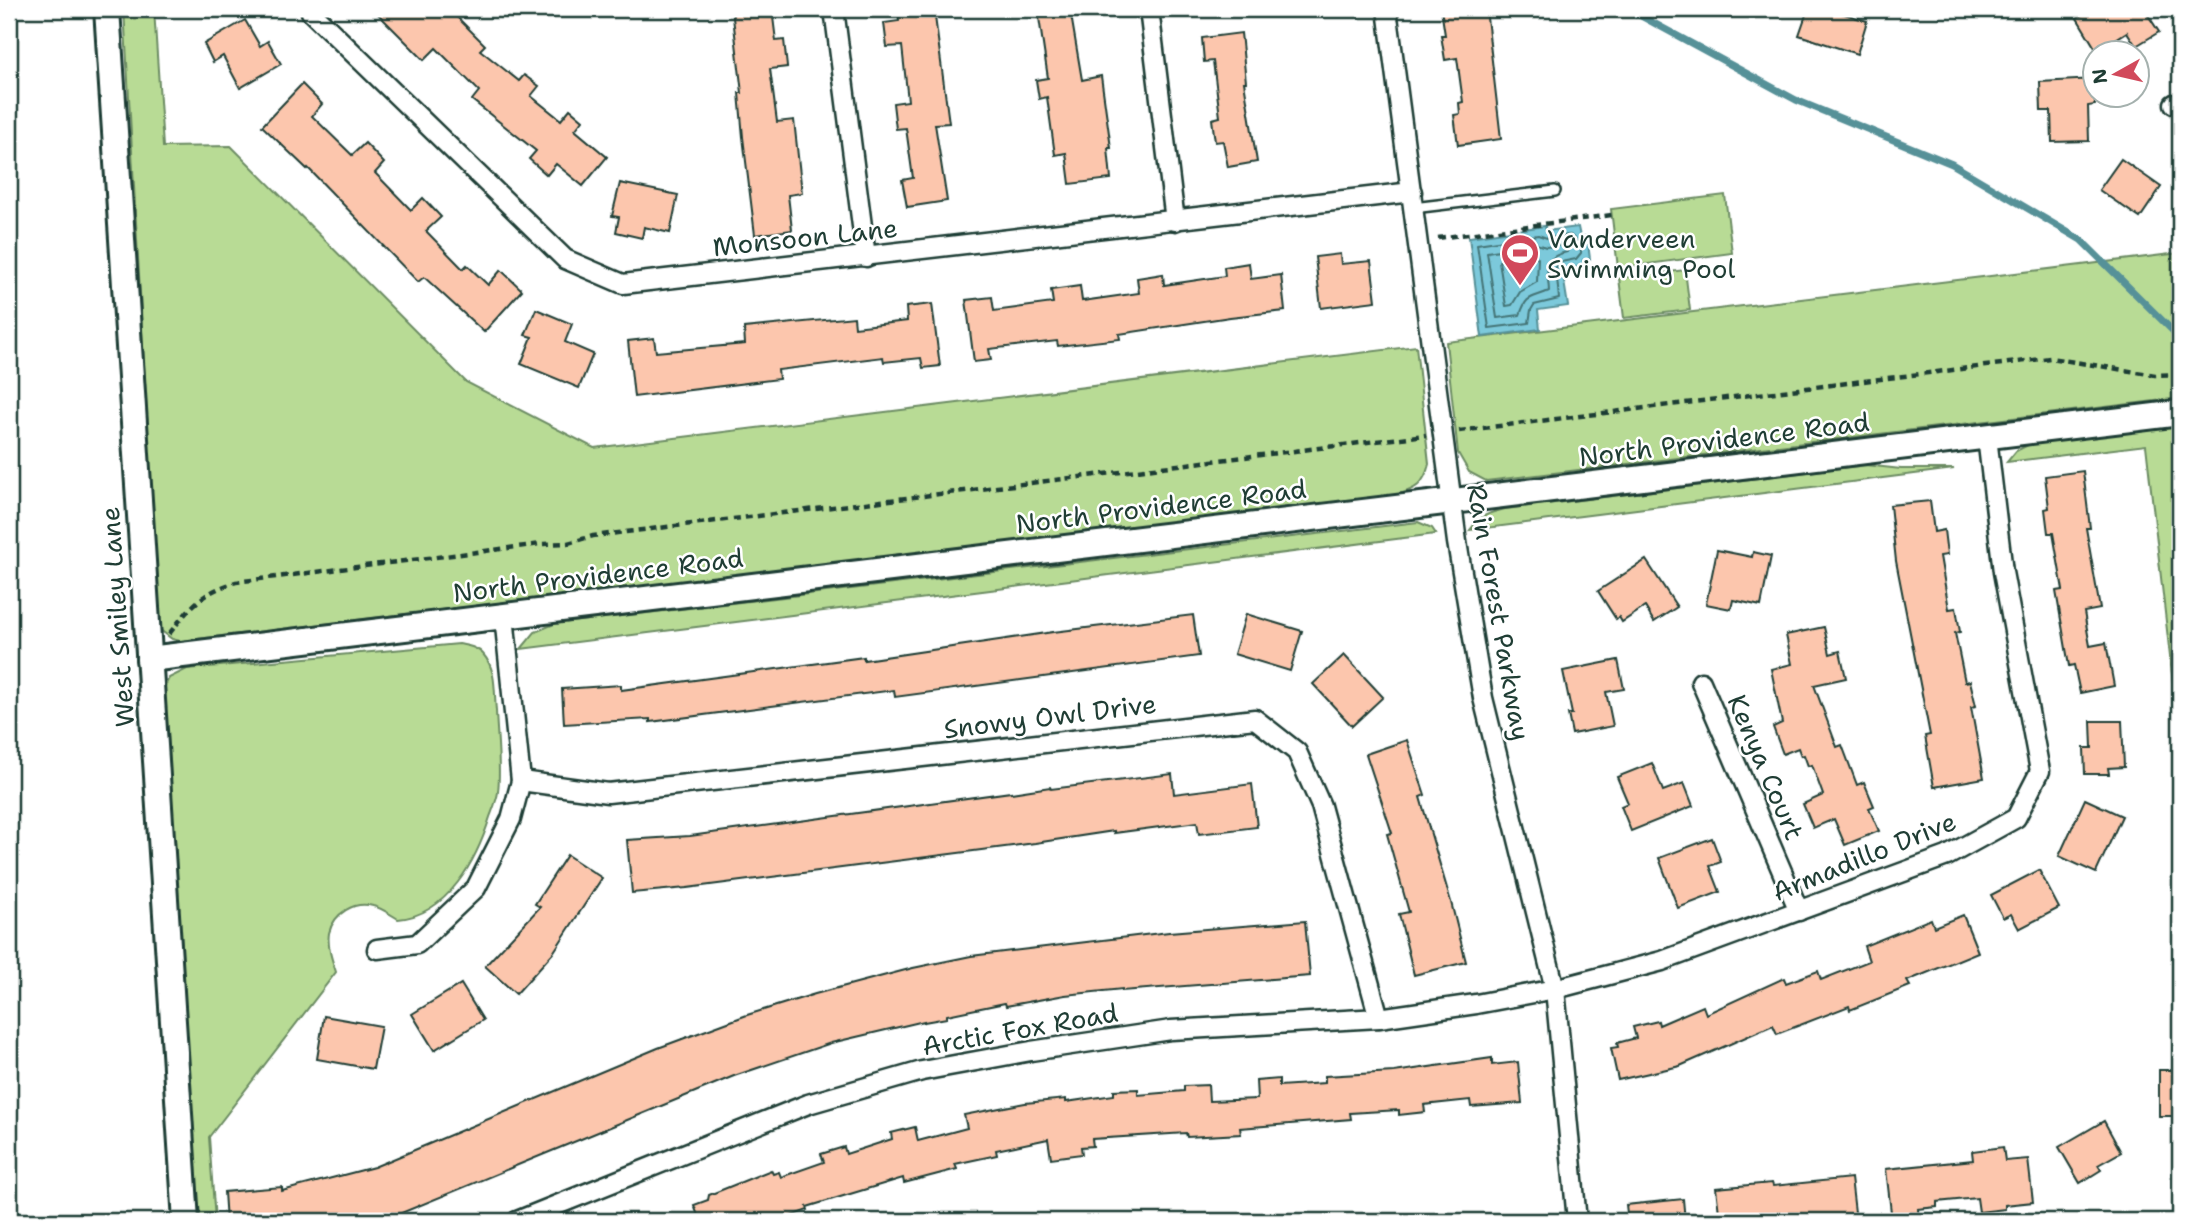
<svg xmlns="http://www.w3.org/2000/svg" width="2189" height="1230" font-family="'Shantell Sans',sans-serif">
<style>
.green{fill:#b8db95;stroke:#6c8c64;stroke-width:2}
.water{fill:#7cc9db;stroke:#579198;stroke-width:2}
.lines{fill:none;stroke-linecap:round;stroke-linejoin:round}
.shore{stroke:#447577;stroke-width:2}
.stream{stroke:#579198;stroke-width:7}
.building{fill:#fcc6ad;stroke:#1f3d34;stroke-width:2}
.lane-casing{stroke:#1f3d34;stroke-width:14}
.street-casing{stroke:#1f3d34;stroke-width:23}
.secondary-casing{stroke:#1f3d34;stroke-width:30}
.path{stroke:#1f3d34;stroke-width:4.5;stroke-dasharray:7 5;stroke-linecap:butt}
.lane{stroke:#fff;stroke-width:9}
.street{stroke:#fff;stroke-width:18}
.secondary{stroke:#fff;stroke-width:24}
.labels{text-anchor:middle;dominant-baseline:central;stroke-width:5;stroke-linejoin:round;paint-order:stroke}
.street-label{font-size:26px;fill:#1f3d34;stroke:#fff}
.poi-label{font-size:26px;fill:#1f3d34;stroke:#fff;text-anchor:start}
</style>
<rect width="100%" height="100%" fill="#fff"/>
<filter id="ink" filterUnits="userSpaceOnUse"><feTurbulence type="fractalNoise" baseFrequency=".0143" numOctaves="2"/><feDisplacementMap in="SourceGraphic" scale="14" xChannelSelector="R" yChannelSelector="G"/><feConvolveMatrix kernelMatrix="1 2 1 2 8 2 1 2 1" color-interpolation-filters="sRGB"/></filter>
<g filter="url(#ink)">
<!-- green -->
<g class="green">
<path d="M124,9H154L163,147L231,146L466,382L594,448L1416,346L1429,464C1423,488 1414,489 1392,497L180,641L172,639L159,629Z"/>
<polygon points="1725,195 1732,253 1618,268 1611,209"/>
<polygon points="2180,253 2180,398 1486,481 1469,472 1458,453 1446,342"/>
<polygon points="1685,270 1690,310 1624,318 1619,278"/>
<polygon points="2180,425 2180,745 2146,445 2007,462 2016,451 2034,442"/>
<path d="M1865,465L1901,469H1954L1470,530C1481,515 1488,513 1505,509Z"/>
<polygon points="1418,522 1432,528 1436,534 521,649 535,632 554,624"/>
<path d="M459,644C468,646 477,647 483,654C497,670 494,692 496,711C497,737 501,765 498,792C497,800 493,809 490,817C477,859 448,915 398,919C390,914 382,908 373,906C354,901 334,913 329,933C327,946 332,960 336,972L209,1137L215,1221H193L162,692L169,678L187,669Z"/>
</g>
<!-- water -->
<polygon class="water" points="1545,226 1546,231 1578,227 1580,237 1587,236 1590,259 1583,260 1584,266 1562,269 1568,306 1538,310 1540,329 1482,337 1469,237"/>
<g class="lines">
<!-- shore -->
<g class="shore">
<polygon points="1538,235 1547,238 1570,235 1581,245 1581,253 1576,259 1561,262 1556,267 1559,299 1534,305 1531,310 1529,323 1489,328 1477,244"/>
<path d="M1536,244L1546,247L1565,245L1568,248L1567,252C1541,257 1548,271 1549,291C1531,299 1527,294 1520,315L1497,318L1487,252Z"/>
<polygon points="1534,255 1538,258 1537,282 1520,292 1512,305 1506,306 1499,261"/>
</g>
<!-- stream -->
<polyline class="stream" points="1613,9 1639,15 1796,100 1952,164 2081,240 2178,336 2180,359"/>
</g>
<!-- building -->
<g class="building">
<polygon points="373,9 449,9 485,45 480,50 519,81 524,75 539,86 531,96 561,120 570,109 583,120 575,130 607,157 583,186 556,164 547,175 529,159 536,151 472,100 479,91 436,48 424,60"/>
<polygon points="732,9 772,9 776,41 784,40 787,67 770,69 777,122 794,120 802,193 788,195 792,230 755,235 743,137 739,93 742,93"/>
<polygon points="898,9 934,9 949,123 935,124 947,201 907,207 902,180 913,178 906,128 896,129 893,103 908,101 902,46 887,47 884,23 899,21"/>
<polygon points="1042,9 1070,9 1082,80 1101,76 1111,148 1108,148 1111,179 1070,184 1066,153 1055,155 1047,97 1039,99 1036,80 1048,78 1038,11"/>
<polygon points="1441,9 1486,9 1501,139 1458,145 1454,115 1460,114 1459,103 1463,102 1457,58 1445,60 1441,35 1445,35"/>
<polygon points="1808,9 1839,9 1838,12 1867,21 1857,54 1799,35"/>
<polygon points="2092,9 2144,9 2159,32 2136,46 2127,32 2097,51 2077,18"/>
<polygon points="245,20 260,46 268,41 281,64 240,88 223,56 213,62 204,44"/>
<polygon points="1241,33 1246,82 1244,82 1257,162 1228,167 1223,141 1215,142 1212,119 1220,117 1213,61 1204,62 1202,38"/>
<polygon points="2095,79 2095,105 2088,106 2089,141 2052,142 2051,111 2041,111 2040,82"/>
<polygon points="302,84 322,104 312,116 352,155 365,143 384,163 375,173 411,210 423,198 441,217 426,231 463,269 467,265 488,285 501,270 522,290 484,332 424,277 418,282 308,168 307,169 262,126"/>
<polygon points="2121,159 2161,187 2140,218 2099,190"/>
<polygon points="620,183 678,195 670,233 644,227 642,238 616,232 619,217 612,216"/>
<polygon points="1340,254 1341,264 1371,261 1376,301 1321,308 1315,257"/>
<polygon points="1249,263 1251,279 1281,275 1285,311 1230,317 1119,334 1120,339 1058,346 1057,341 989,349 991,360 974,362 966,300 992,297 994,311 1053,303 1051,290 1080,286 1082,301 1139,293 1137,278 1163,274 1164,285 1225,276 1224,267"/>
<polygon points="932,304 940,366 923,368 921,358 884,362 883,357 778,370 779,379 634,397 628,341 654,338 656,352 745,344 744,328 854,317 855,327 907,321 906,307"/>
<polygon points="536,309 572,324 565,342 593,354 579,388 521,364 532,337 525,335"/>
<polygon points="2083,471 2090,528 2086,528 2100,609 2084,612 2090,646 2106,643 2114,686 2080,693 2074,665 2069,666 2056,591 2063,590 2053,533 2048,533 2045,509 2049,508 2045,476"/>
<polygon points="1930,501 1934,532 1944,530 1947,555 1940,556 1949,609 1956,608 1960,632 1955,633 1965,682 1970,681 1976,706 1971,707 1984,778 1934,787 1925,736 1930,735 1896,561 1890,505"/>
<polygon points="1717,550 1752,557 1753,552 1771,556 1761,606 1733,600 1731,609 1706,604"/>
<polygon points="1646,560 1677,607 1654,622 1645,607 1622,622 1619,617 1616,619 1598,591"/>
<polygon points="1246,614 1302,631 1290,671 1234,654"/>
<polygon points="1193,615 1199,656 895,697 894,690 650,722 650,719 564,724 562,689 621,685 621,690 864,657 864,660 1053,632"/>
<polygon points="1824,627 1830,654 1840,651 1846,678 1814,685 1837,747 1842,745 1857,785 1864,782 1874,806 1869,808 1879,831 1845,845 1834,819 1813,828 1803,804 1823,795 1812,765 1808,766 1804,755 1801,756 1798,748 1783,754 1773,727 1782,723 1771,669 1792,664 1786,635"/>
<polygon points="1344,655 1383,697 1352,726 1313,684"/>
<polygon points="1618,660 1624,689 1606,692 1613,726 1572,734 1568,714 1572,714 1563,671"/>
<polygon points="2091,721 2122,721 2124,767 2108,768 2109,774 2085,774 2084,748 2092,748"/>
<polygon points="1407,740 1425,795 1420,797 1451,902 1466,962 1414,975 1399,914 1409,912 1387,834 1392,833 1366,754"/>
<polygon points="1652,763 1663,791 1684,783 1693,806 1631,831 1621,806 1628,803 1617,777"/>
<polygon points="1172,774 1174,794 1252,784 1257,827 1199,834 1197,822 1114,833 1114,831 1035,843 687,888 632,893 627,840 690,836 1011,792 1011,793 1050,787 1051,789"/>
<polygon points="2085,799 2122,816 2096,873 2059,856"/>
<polygon points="1712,838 1721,862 1710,866 1720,892 1678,908 1659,858"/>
<polygon points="567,855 602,878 553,953 516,994 485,966 540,907 535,904"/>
<polygon points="2039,870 2059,908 2019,929 2011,914 2003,918 1991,895"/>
<polygon points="1963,915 1978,952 1907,981 1910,986 1850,1010 1849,1006 1777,1034 1773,1025 1680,1066 1618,1080 1611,1048 1618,1047 1617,1043 1636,1038 1633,1027 1658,1021 1659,1025 1703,1006 1706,1014 1784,978 1786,983 1818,971 1821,980 1869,961 1864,946 1931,919 1934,927"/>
<polygon points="1305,921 1310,976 1122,991 1122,989 1065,995 1006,1006 1005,1003 947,1015 947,1018 924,1022 924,1021 831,1043 734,1076 382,1221 226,1221 224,1192 282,1187 282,1191 374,1167 658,1048 747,1015 815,994 913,968 971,956 1169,932"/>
<polygon points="461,984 483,1020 434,1050 412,1014"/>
<polygon points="324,1016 381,1026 373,1069 317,1059"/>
<polygon points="1492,1058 1492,1065 1518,1062 1522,1103 1471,1107 1470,1100 1424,1105 1425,1112 1399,1115 1399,1110 1350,1113 1351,1119 1240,1128 1241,1134 1187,1137 1186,1133 1092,1139 1093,1146 1081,1147 1082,1154 1051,1158 1048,1139 996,1150 997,1155 955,1164 957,1169 904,1183 903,1178 807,1207 808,1210 777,1221 700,1221 694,1205 708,1200 709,1195 771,1170 773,1174 779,1172 781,1177 824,1162 821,1154 844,1147 846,1154 892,1139 891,1133 915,1127 918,1141 967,1128 964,1115 1025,1103 1066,1099 1066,1102 1114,1095 1114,1090 1138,1089 1138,1095 1184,1091 1184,1086 1208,1085 1209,1101 1257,1099 1256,1081 1279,1079 1279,1086 1325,1083 1325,1076 1394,1072"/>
<rect x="2159" y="1070" width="21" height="46"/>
<polygon points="2104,1121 2121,1152 2098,1165 2101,1170 2080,1183 2059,1147"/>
<polygon points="2003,1147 2005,1161 2028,1159 2033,1202 2005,1205 2005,1209 1979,1212 1977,1198 1937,1202 1937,1207 1918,1209 1919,1219 1892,1221 1886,1169 1973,1160 1972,1151"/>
<polygon points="1851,1178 1856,1221 1802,1221 1801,1218 1769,1221 1720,1221 1716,1188 1772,1183 1773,1186"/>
<polygon points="1683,1199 1685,1221 1628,1221 1626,1205"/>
</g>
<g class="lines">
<defs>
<polyline id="lane" points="1413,208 1555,191"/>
<g id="street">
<polyline points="311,9 311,12 565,259 623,284 1412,192"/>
<polyline points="834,9 866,257"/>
<polyline points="1149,9 1175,221"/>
<polyline points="1387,9 1457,542 1483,698 1555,989 1577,1221"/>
<polyline points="2174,104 2180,104"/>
<polyline points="1701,682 1799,911"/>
<polyline points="521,781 608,793 1255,719 1297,752 1321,806 1379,1018"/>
<polyline points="377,949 417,944 476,888 511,819 521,781 504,616"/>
<polyline points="517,1221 808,1104 922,1071 1031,1051 1171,1030 1379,1018 1476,1004 1555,989 1662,961 1947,856 2016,818 2040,771 2003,572 1987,437"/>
</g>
<g id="secondary">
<polyline points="107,9 186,1221"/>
<polyline points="149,659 2180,413"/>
</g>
</defs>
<!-- lane casing -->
<use href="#lane" class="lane-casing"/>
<!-- street casing -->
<use href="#street" class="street-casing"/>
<!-- secondary casing -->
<use href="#secondary" class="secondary-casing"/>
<!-- path -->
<g class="path">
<polyline points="1438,238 1612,215"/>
<polyline points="1459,431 2050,358 2155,375 2180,374"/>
<path d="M169,634C192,605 201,593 236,582L541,544L568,543L593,536L1426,435"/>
</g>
<!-- lane -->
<use href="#lane" class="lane"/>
<!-- street -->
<use href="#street" class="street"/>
<!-- secondary -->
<use href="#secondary" class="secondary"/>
</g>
</g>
<!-- icons -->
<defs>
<symbol id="stadium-pin" viewBox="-11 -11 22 30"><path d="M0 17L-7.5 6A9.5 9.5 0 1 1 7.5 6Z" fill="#d1495b" stroke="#fff"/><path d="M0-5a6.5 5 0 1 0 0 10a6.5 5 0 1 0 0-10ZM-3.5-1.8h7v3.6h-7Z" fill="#fff"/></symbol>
</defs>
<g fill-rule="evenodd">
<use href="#stadium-pin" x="1498" y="231" width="44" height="60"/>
</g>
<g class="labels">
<!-- street labels -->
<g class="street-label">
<text transform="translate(805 237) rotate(-6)">Monsoon Lane</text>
<text transform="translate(1724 439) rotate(-7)">North Providence Road</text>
<text transform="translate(1161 506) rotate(-7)">North Providence Road</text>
<text transform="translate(598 575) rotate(-7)">North Providence Road</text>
<text transform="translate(1499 612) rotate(80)">Rain Forest Parkway</text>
<text transform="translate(117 617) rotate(-94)">West Smiley Lane</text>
<text transform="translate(1050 716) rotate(-7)">Snowy Owl Drive</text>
<text transform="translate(1766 767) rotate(67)">Kenya Court</text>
<text transform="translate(1864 856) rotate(-22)">Armadillo Drive</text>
<text transform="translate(1020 1029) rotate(-10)">Arctic Fox Road</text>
</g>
<!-- poi labels -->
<g class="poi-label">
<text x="1547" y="238">Vanderveen<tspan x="1547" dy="30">Swimming Pool</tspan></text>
</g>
</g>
<!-- margin -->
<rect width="2189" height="1230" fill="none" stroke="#fff" stroke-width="35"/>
<rect x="18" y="18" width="2154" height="1195" fill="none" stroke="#1f3d34" stroke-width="2.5" filter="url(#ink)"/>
<!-- north arrow -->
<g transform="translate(2116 74) rotate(262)"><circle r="33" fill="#ffffff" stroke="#a5b1ae" stroke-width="2"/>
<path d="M0-5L12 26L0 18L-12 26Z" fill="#d1495b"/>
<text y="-10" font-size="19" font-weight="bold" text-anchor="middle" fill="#1f3d34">N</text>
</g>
</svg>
